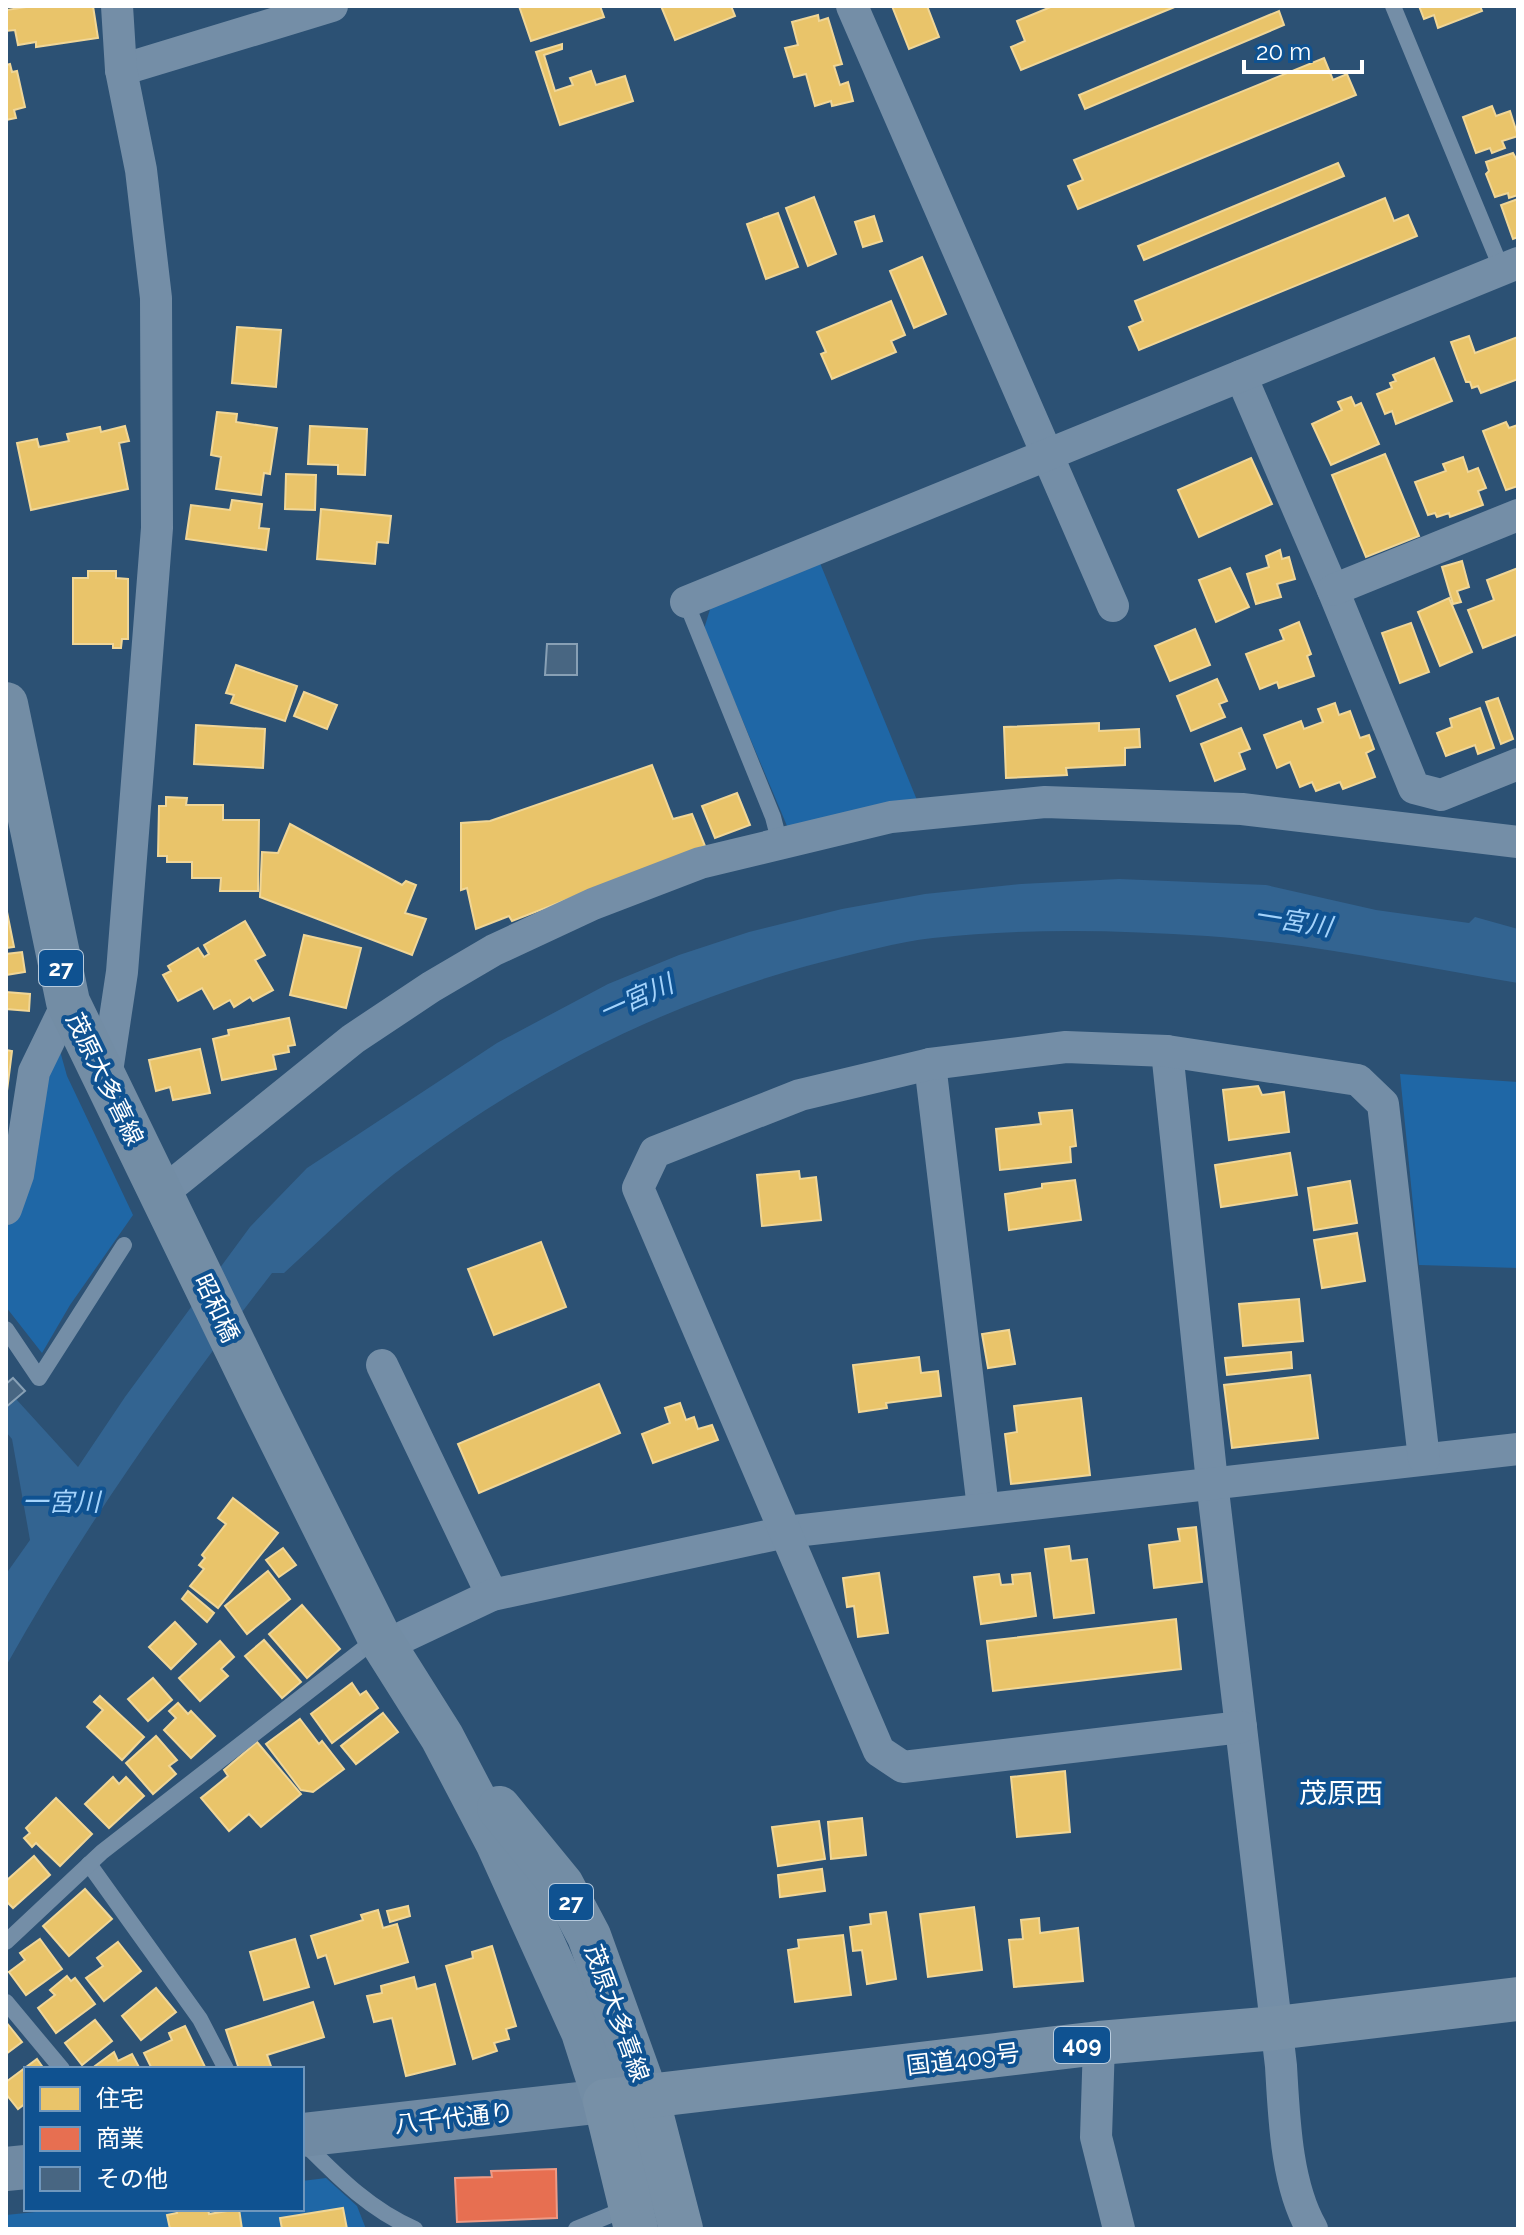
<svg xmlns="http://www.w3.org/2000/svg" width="1524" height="2235" font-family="Raleway,'Noto Sans JP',sans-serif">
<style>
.green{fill:#1f67a6}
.water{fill:#336491}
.homes{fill:#e9c46a;stroke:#f0d697;stroke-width:2}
.shops{fill:#e76f51;stroke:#ee9a85;stroke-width:2}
.building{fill:#486682;stroke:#88a0b5;stroke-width:2}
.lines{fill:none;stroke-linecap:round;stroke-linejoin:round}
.lane{stroke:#748ea7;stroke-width:16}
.street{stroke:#748ea7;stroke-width:32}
.secondary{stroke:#708aa3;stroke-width:44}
.primary{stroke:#738da5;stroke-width:44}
.highway{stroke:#7790a7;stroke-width:44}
.labels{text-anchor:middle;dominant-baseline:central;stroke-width:8;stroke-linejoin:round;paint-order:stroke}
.shield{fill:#0f5291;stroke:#b7cbde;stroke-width:2}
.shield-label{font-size:22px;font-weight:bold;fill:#fff}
.street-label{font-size:24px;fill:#fff;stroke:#0f5291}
.water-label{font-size:26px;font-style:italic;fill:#a4d3fb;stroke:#0f5291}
.quarter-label{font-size:28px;fill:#fff;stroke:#0f5291}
</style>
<rect width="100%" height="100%" fill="#2c5174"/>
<!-- green -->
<g class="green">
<polygon points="820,563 919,805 790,833 704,629 711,606"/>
<polygon points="60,1051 67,1076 133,1215 70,1305 42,1353 6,1307 6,1229 29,1179 44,1069"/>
<polygon points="1400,1074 1518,1082 1518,1268 1419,1265"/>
<polygon points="326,2178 357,2206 366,2229 6,2229 6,2215 65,2209 302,2209 302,2181"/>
</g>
<!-- water -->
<path class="water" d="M1119,879L1266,885L1376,910L1469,923L1475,917L1518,929V983C1416,966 1310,943 1207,936C1117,930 1023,928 933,938C896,942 859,953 822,962C668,1002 538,1068 410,1162C365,1195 325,1236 284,1273H272C175,1398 83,1528 6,1666V1574L30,1540L12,1439L6,1432V1388L78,1467L125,1397L250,1227L307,1168L497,1043L608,984L679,955L749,932L842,909L925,894L1021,884Z"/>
<!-- homes -->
<g class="homes">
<polygon points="33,6 93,6 98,38 36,47 36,42 18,45 15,30 6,31 6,10"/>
<polygon points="519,6 600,6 604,17 531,41"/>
<polygon points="661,6 731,6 735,16 675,40"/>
<polygon points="892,6 927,6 939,37 909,49"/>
<polygon points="1053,6 1177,6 1021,70 1011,47 1025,41 1017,21"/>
<polygon points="1419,6 1480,6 1482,11 1438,28 1434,15 1424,19"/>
<polygon points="1279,11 1284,25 1085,109 1079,95"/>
<polygon points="818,15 819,21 828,18 842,64 834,66 840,85 848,82 853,101 832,106 831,101 815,106 806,74 794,77 785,48 798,45 792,22"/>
<polygon points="562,44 562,49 544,55 555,91 573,85 570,78 591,71 596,85 625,76 633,101 560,125 536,52"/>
<polygon points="1324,58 1333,80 1347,74 1356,95 1078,209 1068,186 1083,180 1074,160"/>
<polygon points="10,64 12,72 17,71 25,107 14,110 16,118 6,120 6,65"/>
<polygon points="1492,106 1496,116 1510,111 1518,136 1502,141 1505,148 1492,153 1490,148 1476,153 1463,117"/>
<polygon points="1513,153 1518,162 1518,195 1509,198 1508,193 1495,197 1486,174 1489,171 1486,162"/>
<polygon points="1338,163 1344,176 1144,260 1138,246"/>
<polygon points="814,197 836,254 808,266 786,208"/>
<polygon points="1385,198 1394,221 1408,215 1417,236 1139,350 1129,327 1143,321 1135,301"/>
<polygon points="1518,199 1518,237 1513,239 1501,205"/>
<polygon points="778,213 798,267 766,279 747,224"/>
<polygon points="874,216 882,241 863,247 855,222"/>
<polygon points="922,257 946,314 914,328 890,271"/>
<polygon points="891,301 905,335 891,341 896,352 832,379 821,354 826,352 817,332"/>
<polygon points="237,327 281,330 276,387 232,383"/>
<polygon points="1469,336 1475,353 1518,337 1518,379 1481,393 1478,386 1472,388 1470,382 1466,382 1451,342"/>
<polygon points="1434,358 1452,401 1396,424 1392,411 1385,414 1377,394 1392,388 1390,383 1396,381 1393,375"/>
<polygon points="1351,397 1355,406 1361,403 1379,444 1331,465 1312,424 1342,410 1338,402"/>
<polygon points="217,412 237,414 236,422 277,428 270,474 264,473 261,495 216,489 221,457 211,455"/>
<polygon points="1506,422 1509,428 1518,425 1518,486 1506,490 1483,431"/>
<polygon points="125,426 129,441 119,443 128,489 31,510 17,443 37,439 39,447 69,441 67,434 100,427 101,432"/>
<polygon points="310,426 367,429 365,475 338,474 338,465 308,464"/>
<polygon points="1385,454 1419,536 1366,557 1332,475"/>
<polygon points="1463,457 1468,472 1478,468 1486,488 1478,491 1483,505 1450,517 1449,513 1437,517 1435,513 1428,515 1415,482 1446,471 1443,464"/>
<polygon points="1251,458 1272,504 1199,537 1178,490"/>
<polygon points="286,474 316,475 315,510 285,509"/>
<polygon points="232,500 262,504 259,528 269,529 266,550 186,539 191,505 230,510"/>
<polygon points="321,509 391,516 388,543 377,542 375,564 317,559"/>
<polygon points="1280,550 1282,559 1289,557 1295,579 1277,584 1281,597 1256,604 1247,574 1269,567 1266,556"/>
<polygon points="1462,561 1469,587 1457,591 1461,602 1453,604 1442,567"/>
<polygon points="1230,568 1249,607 1216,622 1199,580"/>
<polygon points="1518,568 1518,634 1483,648 1468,610 1494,600 1487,580"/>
<polygon points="88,571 116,571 116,578 128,579 128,639 122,639 121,648 113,648 113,644 73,644 73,578 88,578"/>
<polygon points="1449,598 1472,652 1440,666 1418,612"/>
<polygon points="1299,622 1311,654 1307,656 1314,676 1279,688 1277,682 1260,689 1246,654 1284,640 1280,630"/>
<polygon points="1411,623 1429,672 1400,683 1382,633"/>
<polygon points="1195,629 1210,665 1170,681 1155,646"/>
<polygon points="236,665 297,686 285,721 231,703 234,695 226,693"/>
<polygon points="1217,679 1227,701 1219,704 1225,717 1191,731 1177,696"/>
<polygon points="304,692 337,705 327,729 294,716"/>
<polygon points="1498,698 1513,739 1501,744 1486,702"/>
<polygon points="1335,703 1339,715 1350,711 1360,738 1369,735 1374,749 1366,753 1375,777 1343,789 1340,782 1316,791 1312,782 1300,787 1290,762 1277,768 1264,735 1301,721 1304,729 1323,722 1318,709"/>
<polygon points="1480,708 1494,748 1478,754 1475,745 1446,756 1437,733 1452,727 1450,719"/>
<polygon points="1099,723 1099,731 1139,729 1140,747 1125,748 1125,765 1066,768 1067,775 1006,778 1004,727"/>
<polygon points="196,725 265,729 263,768 194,764"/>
<polygon points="1241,728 1250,749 1239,753 1245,769 1215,781 1201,744"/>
<polygon points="652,765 673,819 692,814 705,846 512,921 509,916 476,929 467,888 461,890 461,823 490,821"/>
<polygon points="737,793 750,825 715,838 702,806"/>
<polygon points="166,797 187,798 186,805 223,805 223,820 259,820 258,891 220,891 221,878 192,878 192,862 167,862 167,856 158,856 159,806 166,806"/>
<polygon points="290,824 402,885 406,881 416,885 405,913 426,919 412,955 260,897 262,852 278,853"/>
<polygon points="6,907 14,947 6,948"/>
<polygon points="245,921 265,955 255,960 273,990 253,1001 250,997 234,1007 230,1000 214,1009 202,988 178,1001 163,975 171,971 168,966 198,948 204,957 209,954 204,945"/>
<polygon points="304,935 361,948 346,1008 290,995"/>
<polygon points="22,952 25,972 6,975 6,954"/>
<polygon points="6,992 30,994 29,1011 6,1009"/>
<polygon points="289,1018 295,1045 288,1046 289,1052 273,1055 276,1069 222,1080 213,1039 229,1035 228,1030"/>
<polygon points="200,1049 210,1093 173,1100 170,1087 156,1091 149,1060"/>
<polygon points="6,1050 12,1051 6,1099"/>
<polygon points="1258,1086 1262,1095 1284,1092 1289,1132 1229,1140 1223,1090"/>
<polygon points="1072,1110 1076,1146 1070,1147 1071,1162 1000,1170 996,1129 1041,1124 1039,1113"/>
<polygon points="1290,1153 1297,1195 1221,1207 1215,1165"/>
<polygon points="799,1171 800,1179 816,1177 821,1220 762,1226 757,1175"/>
<polygon points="1075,1180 1081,1220 1009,1230 1005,1194 1042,1188 1042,1184"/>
<polygon points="1350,1181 1357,1223 1314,1230 1308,1188"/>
<polygon points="1357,1233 1365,1281 1322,1288 1314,1240"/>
<polygon points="541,1242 566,1307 494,1335 468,1269"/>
<polygon points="1299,1299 1303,1341 1243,1346 1239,1304"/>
<polygon points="1009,1330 1015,1364 988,1368 982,1334"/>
<polygon points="1291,1352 1292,1368 1227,1375 1225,1358"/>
<polygon points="919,1357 921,1373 938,1371 941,1396 886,1403 887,1408 859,1412 853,1365"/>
<polygon points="1310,1375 1318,1438 1232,1448 1224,1385"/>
<polygon points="599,1384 620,1433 479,1493 458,1444"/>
<polygon points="1081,1398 1090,1475 1011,1484 1005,1434 1017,1432 1014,1406"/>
<polygon points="680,1403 686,1420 694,1417 698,1429 712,1425 718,1440 653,1463 642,1434 670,1423 665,1408"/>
<polygon points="233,1498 278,1533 218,1608 190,1586 204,1569 199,1565 205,1558 202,1555 226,1524 218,1518"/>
<polygon points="1196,1527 1202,1582 1154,1588 1149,1545 1180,1541 1178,1529"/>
<polygon points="1069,1546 1071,1561 1087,1559 1094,1613 1054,1618 1045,1549"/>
<polygon points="283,1548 296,1565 279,1577 266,1560"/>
<polygon points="268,1571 290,1599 247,1634 225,1606"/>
<polygon points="879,1573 888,1633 858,1637 854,1606 847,1607 843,1578"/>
<polygon points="1030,1573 1036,1616 981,1624 974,1577 999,1574 1001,1585 1013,1584 1012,1575"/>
<polygon points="188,1591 214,1613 207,1622 182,1599"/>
<polygon points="302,1605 340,1649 307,1678 269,1634"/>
<polygon points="1176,1619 1181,1669 993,1691 987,1641"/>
<polygon points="175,1622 196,1644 171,1669 149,1647"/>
<polygon points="264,1640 301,1682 282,1698 245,1656"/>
<polygon points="220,1641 234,1657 221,1669 228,1676 200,1701 179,1678"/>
<polygon points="153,1678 172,1700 148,1721 128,1699"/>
<polygon points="352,1683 360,1695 366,1691 378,1708 332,1743 311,1714"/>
<polygon points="100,1696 144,1737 122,1760 87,1727 103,1710 94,1702"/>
<polygon points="178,1703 188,1714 191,1711 215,1736 191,1758 164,1730 176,1718 169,1711"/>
<polygon points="383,1713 398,1732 356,1764 341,1746"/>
<polygon points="300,1719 319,1744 322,1741 344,1769 313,1792 301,1790 266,1744"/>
<polygon points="156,1736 177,1760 169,1766 176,1774 153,1794 126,1763"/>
<polygon points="257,1742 301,1794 261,1827 249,1814 229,1831 201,1798 228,1776 224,1770"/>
<polygon points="1065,1771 1070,1832 1017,1837 1011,1777"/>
<polygon points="113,1777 119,1784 126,1777 144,1796 109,1828 85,1804"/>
<polygon points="56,1798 92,1834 60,1866 36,1843 32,1847 24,1838 30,1833 26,1828"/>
<polygon points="862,1818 866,1855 831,1859 828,1822"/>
<polygon points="819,1821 825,1859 778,1866 772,1827"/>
<polygon points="34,1856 50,1875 13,1908 6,1901 6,1881"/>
<polygon points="822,1869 825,1891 780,1897 778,1875"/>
<polygon points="85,1889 112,1919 69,1956 43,1926"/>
<polygon points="408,1906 410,1916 390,1922 387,1911"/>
<polygon points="974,1907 982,1970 928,1977 920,1914"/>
<polygon points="378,1910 383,1928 397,1924 408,1962 335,1984 326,1955 318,1958 311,1936 363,1920 361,1915"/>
<polygon points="886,1912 896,1979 867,1984 862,1950 853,1951 850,1927 871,1924 870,1914"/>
<polygon points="1039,1918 1040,1933 1078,1928 1083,1981 1014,1987 1009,1940 1023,1939 1021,1920"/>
<polygon points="843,1935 851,1995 795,2002 788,1950 799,1948 798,1940"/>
<polygon points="40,1939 62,1969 26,1995 9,1972 25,1960 20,1953"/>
<polygon points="295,1939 309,1987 264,2000 250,1952"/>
<polygon points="118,1942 141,1971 104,2001 86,1978 103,1966 97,1958"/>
<polygon points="492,1946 516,2026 506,2029 509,2039 494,2043 497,2051 473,2059 446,1966 473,1958 472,1952"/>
<polygon points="67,1976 71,1981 75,1978 95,2004 56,2033 38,2008 55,1995 50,1990"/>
<polygon points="414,1977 417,1989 435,1984 455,2064 406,2076 392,2018 374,2022 367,1996 382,1993 381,1986"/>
<polygon points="156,1988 176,2012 141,2040 122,2016"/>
<polygon points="313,2002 324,2037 267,2055 272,2069 239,2069 226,2030"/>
<polygon points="95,2020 112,2041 82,2065 65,2043"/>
<polygon points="6,2022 22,2042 6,2054"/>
<polygon points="185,2026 206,2069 152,2069 144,2053 172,2040 169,2033"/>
<polygon points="114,2052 118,2061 132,2054 140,2069 97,2069 95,2066"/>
<polygon points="37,2059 44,2069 26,2069 26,2103 18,2109 6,2094 6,2082"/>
<polygon points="343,2208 347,2229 282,2229 280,2218"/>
<polygon points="176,2209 208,2209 209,2214 239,2209 242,2229 170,2229 167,2215 177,2213"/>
</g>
<!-- shops -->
<polygon class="shops" points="556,2169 557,2218 457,2222 455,2178 492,2177 491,2171"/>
<!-- building -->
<g class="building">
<polygon points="547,644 577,644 577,675 545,675"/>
<polygon points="13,1378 25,1391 6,1407 6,1384"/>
</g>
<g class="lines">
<!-- lane -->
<g class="lane">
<polyline points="1393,6 1502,270"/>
<polyline points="686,602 773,817 780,844"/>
<polyline points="6,1329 39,1378 124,1245"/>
<polyline points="89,1864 200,2019 226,2069"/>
<polyline points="6,1942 102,1852 376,1639"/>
<polyline points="6,2002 62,2069"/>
<path d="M303,2142C337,2176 370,2210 415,2229"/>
<polyline points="576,2229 630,2207"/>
</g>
<!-- street -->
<g class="street">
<polyline points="852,6 1113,606"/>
<polyline points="121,70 332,6"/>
<polyline points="1241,376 1333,590 1414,788 1441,795 1518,764"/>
<polyline points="1333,590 1518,515"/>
<polyline points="686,602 1518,263"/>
<path d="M1167,1051L1212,1482L1281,2066C1284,2117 1286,2184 1312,2229"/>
<polyline points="930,1064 983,1508"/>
<polyline points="106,1078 122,972 157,528 156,298 141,170 121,70 117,6"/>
<polyline points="161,1194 353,1039 431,987 494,950 593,904 700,863 891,817 1045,802 1242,809 1518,842"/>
<polyline points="6,1209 18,1175 34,1072 68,1002"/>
<polyline points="382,1365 492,1595"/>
<polyline points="384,1646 492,1595 786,1532 1518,1449"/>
<polyline points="1241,1727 903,1767 879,1751 638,1188 655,1152 800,1095 930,1064 1066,1047 1167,1051 1358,1080 1383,1104 1424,1459"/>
<polyline points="1099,2043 1096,2137 1119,2229"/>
</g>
<!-- secondary -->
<g class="secondary">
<polyline points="302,2135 605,2101"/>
<polyline points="6,2169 26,2167"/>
</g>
<!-- primary -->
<g class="primary">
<polyline points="6,704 68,1002 262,1402 379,1637 442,1737 497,1842 583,2032 605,2101"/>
<polyline points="499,1808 562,1885 589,1936 647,2097"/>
</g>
<!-- highway -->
<g class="highway">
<polyline points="647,2097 681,2229"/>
<polyline points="636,2229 605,2101 1099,2043 1276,2028 1518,1999"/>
</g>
</g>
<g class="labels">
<!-- shield labels -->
<g class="shield">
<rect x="39" y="950" width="44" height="36" rx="6"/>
<rect x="549" y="1884" width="44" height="36" rx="6"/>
<rect x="1054" y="2027" width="56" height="36" rx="6"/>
</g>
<g class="shield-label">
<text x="61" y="968">27</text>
<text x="571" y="1902">27</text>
<text x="1082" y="2045">409</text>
</g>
<!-- street labels -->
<g class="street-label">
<text transform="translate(105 1079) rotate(64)">茂原大多喜線</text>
<text transform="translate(217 1308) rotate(65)">昭和橋</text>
<text transform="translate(617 2013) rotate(70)">茂原大多喜線</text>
<text transform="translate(963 2059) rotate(-7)">国道409号</text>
<text transform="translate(454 2118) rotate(-6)">八千代通り</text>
</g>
<!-- water labels -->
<g class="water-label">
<text transform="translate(1293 921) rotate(9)">一宮川</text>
<text transform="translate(636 998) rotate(-24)">一宮川</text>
<text x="61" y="1502">一宮川</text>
</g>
<!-- quarter labels -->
<g class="quarter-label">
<text x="1341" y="1793">茂原西</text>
</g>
</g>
<!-- border -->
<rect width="1524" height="2235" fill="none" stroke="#ffffff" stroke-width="16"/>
<!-- legend -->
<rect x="24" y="2067" width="280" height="144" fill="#0f5291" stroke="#6f97bd" stroke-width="2"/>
<rect x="40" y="2087" width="40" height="24" fill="#e9c46a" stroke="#6f97bd" stroke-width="2"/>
<text x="96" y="2107" font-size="24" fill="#ffffff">住宅</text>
<rect x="40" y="2127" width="40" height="24" fill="#e76f51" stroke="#6f97bd" stroke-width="2"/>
<text x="96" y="2147" font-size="24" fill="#ffffff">商業</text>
<rect x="40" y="2167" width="40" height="24" fill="#486682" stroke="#6f97bd" stroke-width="2"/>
<text x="96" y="2187" font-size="24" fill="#ffffff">その他</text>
<!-- scale -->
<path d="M1244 60v12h118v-12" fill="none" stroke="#ffffff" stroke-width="4"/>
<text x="1256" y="60" font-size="24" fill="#ffffff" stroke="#0f5291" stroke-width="6" paint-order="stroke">20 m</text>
</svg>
